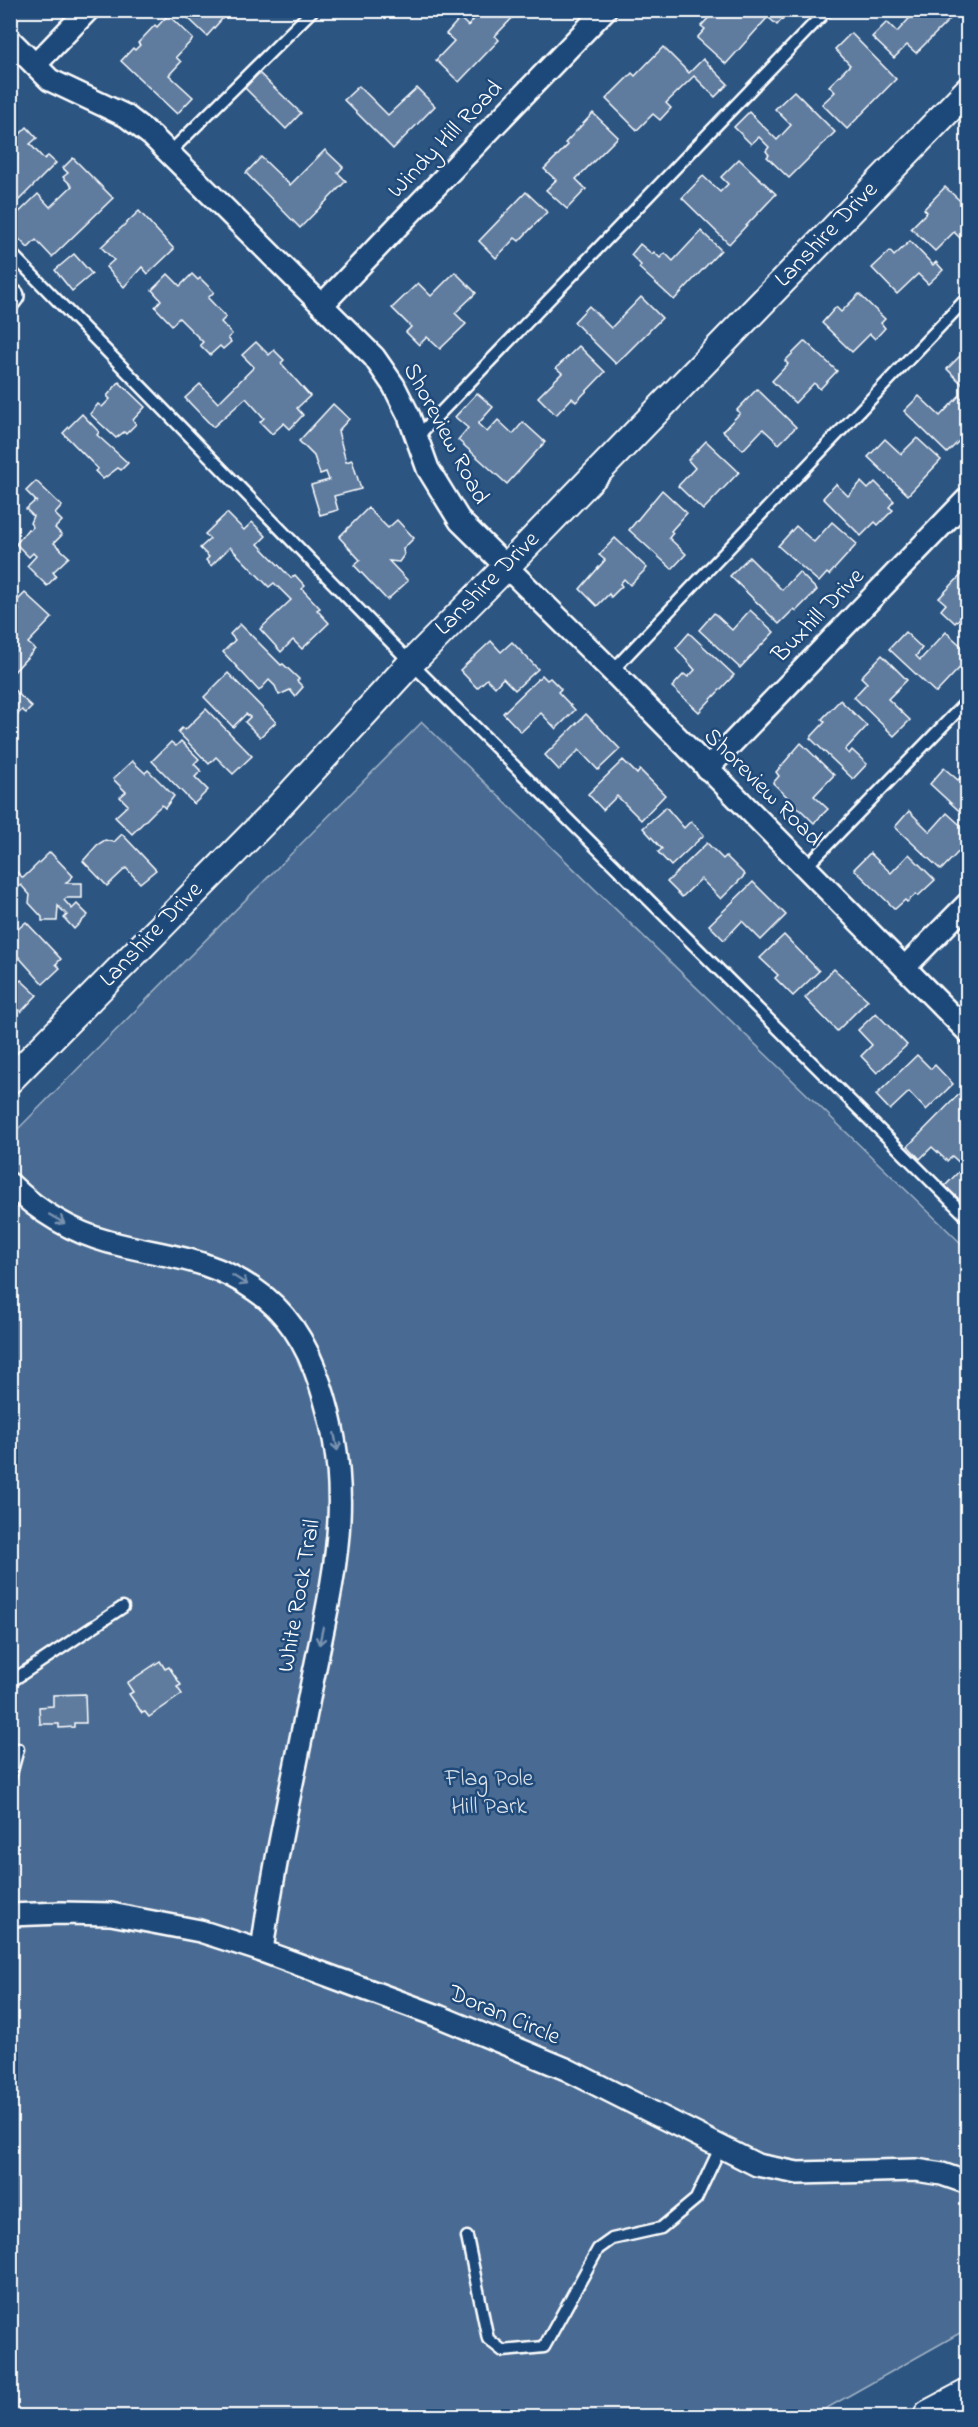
<svg xmlns="http://www.w3.org/2000/svg" width="978" height="2427" font-family="'Indie Flower',sans-serif">
<style>
.green{fill:#486b92;stroke:#a4b5c8;stroke-width:1.5}
.building{fill:#5e7c9f;stroke:#fff;stroke-width:1.5}
.lines{fill:none;stroke-linecap:round;stroke-linejoin:round}
.service-casing{stroke:#fff;stroke-width:15}
.minor-casing{stroke:#fff;stroke-width:26}
.tertiary-casing{stroke:#fff;stroke-width:30}
.primary-casing{stroke:#fff;stroke-width:36}
.service{stroke:#1f4a7a;stroke-width:10}
.minor{stroke:#1f4a7a;stroke-width:21}
.tertiary{stroke:#1f4a7a;stroke-width:26}
.primary{stroke:#1f4a7a;stroke-width:32}
.oneway{stroke:#7992af}
.labels{text-anchor:middle;dominant-baseline:central;stroke-width:5;stroke-linejoin:round;paint-order:stroke}
.street-label{font-size:24px;fill:#fff;stroke:#1f4a7a}
.park-label{font-size:24px;fill:#dae1e9;stroke:#1f4a7a}
</style>
<rect width="100%" height="100%" fill="#2c5582"/>
<filter id="ink" filterUnits="userSpaceOnUse"><feTurbulence type="fractalNoise" baseFrequency=".0167" numOctaves="2"/><feDisplacementMap in="SourceGraphic" scale="12" xChannelSelector="R" yChannelSelector="G"/><feConvolveMatrix kernelMatrix="1 2 1 2 8 2 1 2 1" color-interpolation-filters="sRGB"/></filter>
<g filter="url(#ink)">
<!-- green -->
<polygon class="green" points="422,722 967,1249 967,2329 813,2416 11,2416 11,1136"/>
<!-- building -->
<g class="building">
<polygon points="193,10 230,10 207,36 187,17"/>
<polygon points="482,10 518,12 495,36 499,40 459,82 436,60 454,41 446,34 460,18 468,26"/>
<polygon points="707,10 790,10 777,25 768,17 726,64 697,38 705,29 701,26 712,14"/>
<polygon points="917,10 941,10 950,19 916,53 907,45 894,58 872,37 887,22 897,32"/>
<polygon points="168,15 193,39 176,57 181,62 169,75 193,97 177,114 121,61 133,48 135,50 140,45 138,43 155,25 157,27"/>
<polygon points="851,33 896,79 847,129 822,104 835,92 829,86 850,65 835,49"/>
<polygon points="663,47 689,73 703,59 728,84 715,97 694,76 666,103 671,108 660,120 653,114 637,130 606,99 632,73 635,76"/>
<polygon points="259,73 301,113 286,129 245,88"/>
<polygon points="359,86 388,115 417,88 435,106 393,149 344,100"/>
<polygon points="794,91 835,132 789,178 767,157 769,155 766,151 769,147 759,137 751,144 734,127 749,112 777,140 791,125 775,109"/>
<polygon points="593,113 618,137 576,179 586,189 567,209 546,190 556,180 544,169 568,145 565,143"/>
<polygon points="27,127 37,138 30,144 44,159 48,156 56,163 19,200 10,191 10,140 12,142"/>
<polygon points="325,150 343,167 338,173 346,181 300,228 246,173 261,157 290,185"/>
<polygon points="73,158 113,198 52,257 36,240 28,248 10,230 10,221 38,194 50,207 72,186 63,177 68,173 63,168"/>
<polygon points="739,159 776,194 729,244 682,198 703,176 720,192 728,184 721,177"/>
<polygon points="945,187 968,208 968,230 960,238 954,232 935,251 911,228 927,212 924,209"/>
<polygon points="526,192 547,212 519,241 515,238 496,258 479,241"/>
<polygon points="139,211 174,249 148,274 142,267 124,287 106,267 114,260 101,247"/>
<polygon points="701,231 721,250 674,300 639,268 641,265 631,255 640,244 652,254 654,252 660,258 665,253 673,261"/>
<polygon points="910,241 933,265 936,262 943,270 928,284 918,274 897,294 872,268 890,251 894,256"/>
<polygon points="74,254 92,274 72,291 55,270"/>
<polygon points="455,272 476,293 455,313 466,324 440,349 427,337 419,345 406,332 411,327 392,308 418,283 431,296"/>
<polygon points="168,274 180,286 192,274 198,280 200,278 214,292 208,298 226,317 221,322 232,334 228,338 231,342 223,349 220,346 210,355 200,345 203,342 179,318 172,325 155,307 161,300 152,290"/>
<polygon points="859,294 885,319 881,323 885,328 875,339 870,334 852,352 822,323 836,307 841,312"/>
<polygon points="641,297 662,318 616,364 574,322 589,306 611,328"/>
<polygon points="805,341 837,371 820,389 814,383 795,403 772,381 788,364 785,361"/>
<polygon points="256,342 269,355 274,350 284,360 281,363 310,396 297,408 303,415 290,429 284,423 272,434 260,422 264,418 246,398 213,427 185,398 200,384 218,403 254,367 242,355"/>
<polygon points="579,346 605,372 576,402 572,398 556,415 538,397 562,373 556,368"/>
<polygon points="962,354 968,359 967,389 947,369"/>
<polygon points="119,382 145,407 133,420 136,424 126,434 124,432 116,438 90,414 98,404 102,407 110,399 107,396"/>
<polygon points="757,389 796,427 779,444 763,429 743,450 723,431 740,413 737,410"/>
<polygon points="477,393 493,407 478,424 487,432 498,420 513,434 523,422 545,442 507,484 458,440 468,428 455,417"/>
<polygon points="919,396 940,416 959,396 968,403 968,432 947,453 904,411"/>
<polygon points="333,404 349,419 338,431 346,462 352,460 361,489 334,496 338,510 320,515 311,485 329,480 326,472 320,474 314,456 299,441"/>
<polygon points="82,414 99,432 97,435 128,463 121,470 118,468 103,479 95,471 98,469 63,433"/>
<polygon points="917,438 941,460 908,495 868,457 885,439 901,454"/>
<polygon points="706,441 739,472 703,510 678,486 695,468 688,460"/>
<polygon points="36,481 62,506 55,514 62,521 55,528 62,535 54,543 69,557 53,572 56,576 47,586 27,566 36,556 33,553 29,557 16,544 28,529 30,530 33,527 30,523 33,516 26,509 35,501 37,502 26,491"/>
<polygon points="861,482 868,489 875,482 894,501 889,507 893,510 878,525 875,522 861,536 823,498 836,484 848,496"/>
<polygon points="662,490 687,513 671,531 673,533 669,538 686,554 672,569 629,530"/>
<polygon points="368,508 388,528 397,520 414,538 403,549 404,555 399,562 389,561 408,581 387,600 354,565 360,560 339,537"/>
<polygon points="227,513 244,530 252,522 266,536 258,544 291,578 295,575 305,586 302,589 320,608 317,610 329,623 302,649 293,640 281,652 260,629 291,600 274,583 269,587 230,547 211,566 206,560 209,557 200,548 210,539 205,534"/>
<polygon points="832,522 857,544 829,575 827,573 819,582 778,546 796,526 814,542"/>
<polygon points="615,538 647,568 630,585 624,579 620,584 622,586 611,597 609,594 597,606 580,589 605,560 599,555"/>
<polygon points="749,557 782,590 799,572 817,590 796,611 794,609 779,624 730,576"/>
<polygon points="967,569 968,610 955,623 941,610 946,604 939,598"/>
<polygon points="25,593 52,618 28,643 35,649 10,676 10,615 13,617 19,610 13,605"/>
<polygon points="750,610 774,632 740,668 699,630 714,613 732,630"/>
<polygon points="240,624 281,665 283,664 299,679 297,681 303,687 295,696 290,690 279,695 275,686 269,680 259,691 223,652 235,640 230,634"/>
<polygon points="905,632 922,648 916,656 920,660 946,632 968,652 968,659 936,693 889,649"/>
<polygon points="689,633 734,675 699,712 672,687 684,674 688,677 695,670 676,648"/>
<polygon points="491,641 501,652 512,642 538,669 515,690 503,678 495,687 487,679 477,688 460,670"/>
<polygon points="882,655 907,680 888,699 910,720 894,736 854,697 867,683 861,677"/>
<polygon points="228,673 276,722 260,737 245,722 250,717 246,714 233,727 204,697"/>
<polygon points="542,675 547,680 550,678 561,689 558,692 575,710 556,729 541,713 521,732 503,713"/>
<polygon points="10,686 32,707 26,713 22,710 17,715 10,709"/>
<polygon points="840,700 867,726 845,750 849,754 852,750 867,764 853,779 810,738 825,722 822,719"/>
<polygon points="206,709 252,756 233,774 216,757 209,764 178,732 182,728 185,730"/>
<polygon points="586,714 620,749 598,770 579,750 559,770 545,755"/>
<polygon points="181,741 199,759 194,764 201,771 195,777 208,790 194,804 152,761 171,742 176,746"/>
<polygon points="801,743 834,775 814,796 828,809 814,823 773,783 779,776 776,772"/>
<polygon points="623,760 637,774 640,770 665,795 641,820 617,796 603,810 588,794"/>
<polygon points="132,761 145,773 148,770 174,796 165,808 162,805 154,812 132,834 115,817 128,805 120,797 126,792 113,779"/>
<polygon points="944,768 958,780 965,773 968,775 968,819 930,784"/>
<polygon points="666,807 684,828 691,821 704,835 671,866 658,852 662,849 643,828"/>
<polygon points="909,811 930,832 947,813 968,832 968,842 941,870 895,827"/>
<polygon points="122,834 156,870 140,883 126,868 107,886 83,861 97,845 105,840 114,842"/>
<polygon points="707,843 723,859 726,856 745,875 721,899 701,879 682,897 667,882"/>
<polygon points="50,852 73,876 66,883 82,883 82,898 66,898 64,900 72,909 77,904 88,915 74,929 64,918 67,915 58,906 57,921 42,921 42,917 29,903 30,895 21,885 10,896 10,865 23,878"/>
<polygon points="870,853 891,873 909,854 935,880 918,896 916,894 907,902 905,900 895,909 854,869"/>
<polygon points="753,882 786,915 761,940 742,921 724,940 709,925"/>
<polygon points="26,922 61,959 56,964 60,968 43,984 16,954 10,957 10,936"/>
<polygon points="784,935 819,971 793,996 775,978 778,975 760,958"/>
<polygon points="834,969 868,1000 837,1031 805,998"/>
<polygon points="21,980 37,995 21,1012 10,1003 10,990"/>
<polygon points="876,1013 907,1045 877,1073 861,1056 872,1045 858,1030"/>
<polygon points="917,1055 931,1069 935,1065 953,1084 926,1110 909,1092 890,1110 876,1095"/>
<polygon points="961,1092 968,1099 968,1116 963,1121 968,1125 968,1160 962,1165 952,1156 947,1161 932,1147 920,1159 908,1146"/>
<polygon points="968,1162 968,1192 960,1200 945,1186"/>
<polygon points="160,1661 165,1669 169,1667 181,1685 177,1687 182,1694 149,1717 145,1712 142,1713 129,1694 133,1692 127,1683"/>
<polygon points="85,1694 86,1723 74,1723 74,1727 59,1728 59,1724 40,1724 39,1707 53,1706 53,1695"/>
</g>
<g class="lines">
<defs>
<g id="service">
<polyline points="170,152 313,10"/>
<polyline points="10,252 411,663 968,1218"/>
<polyline points="417,437 827,10"/>
<polyline points="612,671 968,297"/>
<polyline points="805,868 968,700"/>
<polyline points="10,1682 123,1607"/>
<polyline points="10,1749 18,1749 10,1778"/>
<polyline points="467,2237 488,2339 503,2351 544,2347 598,2249 612,2239 661,2228 696,2199 721,2146"/>
</g>
<g id="minor">
<polyline points="10,40 50,80 126,116 152,136 374,357 394,386 409,416 428,469 460,521 612,671 968,1032"/>
<polyline points="35,65 88,10"/>
<polyline points="10,300 13,296"/>
<polyline points="322,305 605,10"/>
<polyline points="707,769 968,498"/>
<polyline points="905,967 968,903"/>
<path d="M10,1184C38,1211 72,1232 109,1242C164,1257 206,1256 255,1290C288,1312 308,1347 320,1384C359,1500 331,1584 309,1698C293,1782 273,1866 262,1951"/>
<polyline points="10,1915 61,1913 111,1914 200,1931 262,1951 438,2016 566,2069 757,2165 798,2173 916,2170 942,2174 968,2183"/>
</g>
<polyline id="tertiary" points="10,1080 274,812 411,663 506,567 968,90"/>
<polyline id="primary" points="930,2416 968,2396"/>
</defs>
<!-- service casing -->
<use href="#service" class="service-casing"/>
<!-- minor casing -->
<use href="#minor" class="minor-casing"/>
<!-- tertiary casing -->
<use href="#tertiary" class="tertiary-casing"/>
<!-- primary casing -->
<use href="#primary" class="primary-casing"/>
<!-- service -->
<use href="#service" class="service"/>
<!-- minor -->
<use href="#minor" class="minor"/>
<!-- tertiary -->
<use href="#tertiary" class="tertiary"/>
<!-- primary -->
<use href="#primary" class="primary"/>
</g>
<!-- one-way arrows -->
<defs><path id="oneway-shaft" d="M-6 0H5M1.5-3L5.5 0L1.5 3" fill="none" stroke-width="1.6" stroke-linecap="round" stroke-linejoin="round" transform="scale(1.5)"/></defs>
<g class="oneway">
<use href="#oneway-shaft" transform="translate(57 1219) rotate(30)"/>
<use href="#oneway-shaft" transform="translate(240 1280) rotate(32)"/>
<use href="#oneway-shaft" transform="translate(336 1442) rotate(79)"/>
<use href="#oneway-shaft" transform="translate(321 1636) rotate(102)"/>
</g>
</g>
<g class="labels">
<!-- street labels -->
<g class="street-label">
<text transform="translate(446 140) rotate(-46)">Windy Hill Road</text>
<text transform="translate(827 235) rotate(-46)">Lanshire Drive</text>
<text transform="translate(445 434) rotate(62)">Shoreview Road</text>
<text transform="translate(488 584) rotate(-45)">Lanshire Drive</text>
<text transform="translate(819 616) rotate(-46)">Buxhill Drive</text>
<text transform="translate(762 788) rotate(45)">Shoreview Road</text>
<text transform="translate(152 935) rotate(-46)">Lanshire Drive</text>
<text transform="translate(300 1596) rotate(-80)">White Rock Trail</text>
<text transform="translate(504 2016) rotate(23)">Doran Circle</text>
</g>
<!-- park labels -->
<g class="park-label">
<text x="489" y="1779">Flag Pole<tspan x="489" dy="28">Hill Park</tspan></text>
</g>
</g>
<!-- margin -->
<rect width="978" height="2427" fill="none" stroke="#1f4a7a" stroke-width="36"/>
<rect x="18" y="18" width="942" height="2391" fill="none" stroke="#fff" stroke-width="2" filter="url(#ink)"/>
</svg>
